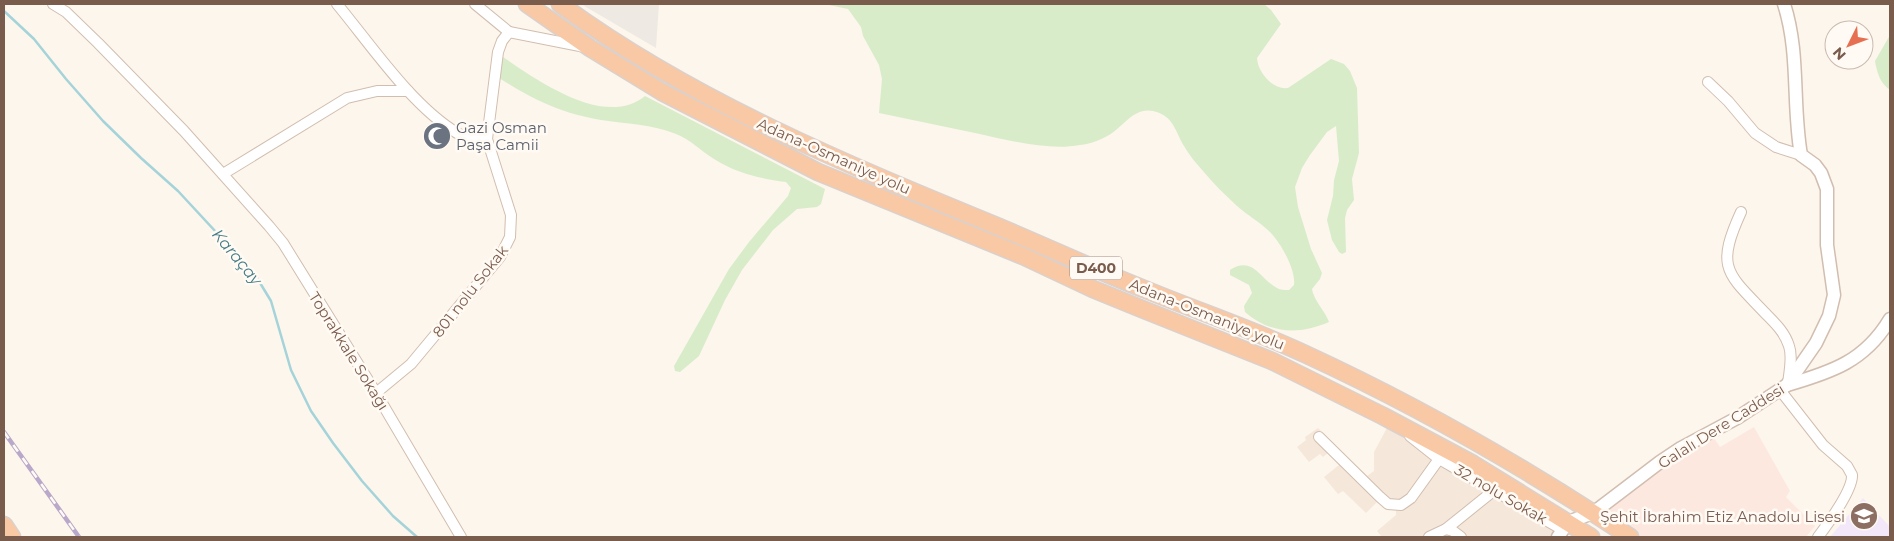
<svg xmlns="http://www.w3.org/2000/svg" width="1894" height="541" font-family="Montserrat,sans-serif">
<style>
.residential{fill:#f5e8da}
.commercial{fill:#fde8e0}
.industrial{fill:#efe9e4}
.education{fill:#f3e8fa}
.green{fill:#d8ecc9}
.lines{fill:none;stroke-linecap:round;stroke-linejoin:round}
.stream{stroke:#a5d3da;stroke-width:2.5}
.minor-casing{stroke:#d1beb0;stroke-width:12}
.tertiary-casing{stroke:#d1beb0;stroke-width:15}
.trunk-casing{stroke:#dad1cd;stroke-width:19}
.minor{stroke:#fff;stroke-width:10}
.tertiary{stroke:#fff;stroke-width:12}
.trunk{stroke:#f9c8a4;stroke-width:16}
.rail-casing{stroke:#b9a8c9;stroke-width:4.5}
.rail{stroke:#fffaf3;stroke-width:2.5;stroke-dasharray:8;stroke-linecap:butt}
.labels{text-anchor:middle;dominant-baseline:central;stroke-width:5;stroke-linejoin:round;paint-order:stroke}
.shield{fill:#fffaf3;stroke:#a28b7f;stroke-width:1}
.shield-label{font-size:14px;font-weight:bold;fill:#7a5c4d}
.worship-label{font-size:15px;fill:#5b616d;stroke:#fffaf3;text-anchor:start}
.street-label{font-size:15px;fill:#7a5c4d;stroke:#fffaf3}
.education-label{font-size:15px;fill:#785e54;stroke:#fffaf3;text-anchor:end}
.water-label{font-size:16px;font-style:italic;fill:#437c86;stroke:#fffaf3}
</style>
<rect width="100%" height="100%" fill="#fdf6ec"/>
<!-- residential -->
<polygon class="residential" points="1388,426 1442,468 1569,537 1382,537 1377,531 1396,515 1396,509 1379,500 1366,513 1343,491 1338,494 1324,477 1339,465 1329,452 1323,457 1320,454 1309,462 1297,447 1306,440 1305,437 1318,428 1367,476 1374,471 1374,452"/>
<!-- commercial -->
<polygon class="commercial" points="1754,427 1790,491 1786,497 1815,526 1806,537 1638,537 1605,513 1670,461 1714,438 1720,447"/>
<!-- industrial -->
<polygon class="industrial" points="582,4 659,4 656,48 586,7"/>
<!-- education -->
<polygon class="education" points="1863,498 1890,527 1890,537 1830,537"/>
<!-- green -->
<g class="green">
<path d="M824,4H1264L1271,10L1281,24L1257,58C1258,73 1273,90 1288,88L1331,59L1344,64L1350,71L1357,88L1359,153L1352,179L1354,200L1347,210L1345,218L1346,252L1342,254L1339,252L1332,240L1327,220L1333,196L1334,180L1339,161L1336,126L1327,132L1310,155L1302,168L1295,187L1298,207L1311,249L1322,273L1320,279L1312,289C1313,299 1325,311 1329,322C1299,335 1270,334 1245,312L1244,306L1252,293L1249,285L1230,275V270C1253,255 1260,279 1277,288C1280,290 1285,290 1289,290L1294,285C1296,270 1281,243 1270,232C1260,222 1247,215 1237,206C1225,195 1213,183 1203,171C1196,163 1189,155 1184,146C1175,131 1174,116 1153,111C1134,107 1124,126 1109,135C1101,140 1090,144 1080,145C1048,151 1007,140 975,133C943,126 911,120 879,113L882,79L879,65L863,36L861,27L848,9Z"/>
<path d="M1890,35V90C1880,83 1877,73 1875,61Z"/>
<path d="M503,57C537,80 605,129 645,96L825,189L821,204L817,207L797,209L773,230L742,270L725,300L699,356L680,372L675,371L674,366L729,269L749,242L788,196L791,188L786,182C759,178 738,174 714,159C701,151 690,139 676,134C652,124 626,124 601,120C560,113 534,100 499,78Z"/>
</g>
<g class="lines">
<!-- stream -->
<polyline class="stream" points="4,11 34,39 66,79 103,121 141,158 178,191 254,273 271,301 291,370 311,411 333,443 362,481 393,516 417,537"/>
<defs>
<g id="minor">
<polyline points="53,4 66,12 98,43 184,131 269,226 283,243 376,393 461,537"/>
<path d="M337,4C371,45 412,106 457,133C467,139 477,139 487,139"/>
<polyline points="475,4 509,32"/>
<polyline points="1708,82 1728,101 1755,133 1776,147 1801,155"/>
<polyline points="223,174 347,98 377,91 408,91"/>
<path d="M1741,212C1715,269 1727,273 1767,315C1776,324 1785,333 1789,346C1793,357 1789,373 1788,384"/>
<path d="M1780,390L1823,445L1847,466L1852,475C1853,490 1827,525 1818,537"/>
<polyline points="376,393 411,364 500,257 510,237 511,215 487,139 498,52 502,41 509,32 585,47"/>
<polyline points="1410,436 1439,459 1563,530"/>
<polyline points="1319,437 1380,497 1388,504 1401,505 1411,498 1439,459"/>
<polyline points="1446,529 1453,531 1461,537"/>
<polyline points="1429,537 1446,529 1497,488"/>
</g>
<g id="tertiary">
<path d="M1787,385C1832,372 1865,361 1890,319"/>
<path d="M1558,537L1568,522L1593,513L1660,462L1681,448L1737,418L1787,385L1816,343L1829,316L1834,295L1827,245V189L1821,173L1815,165L1801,155C1792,105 1800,53 1784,4"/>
</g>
<g id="trunk">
<polyline points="527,4 590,48 662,92 818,172 1023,256 1093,289 1142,309 1272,361 1383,416 1473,464 1591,537"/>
<path d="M560,4C692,101 848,165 999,227C1049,248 1098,271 1149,291C1200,312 1254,330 1305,354C1418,406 1526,468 1630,537"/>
<polyline points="4,525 12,537"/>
</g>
</defs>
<!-- minor casing -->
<use href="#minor" class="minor-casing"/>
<!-- tertiary casing -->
<use href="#tertiary" class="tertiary-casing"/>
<!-- trunk casing -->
<use href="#trunk" class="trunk-casing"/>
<!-- minor -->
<use href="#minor" class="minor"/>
<!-- tertiary -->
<use href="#tertiary" class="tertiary"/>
<!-- trunk -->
<use href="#trunk" class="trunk"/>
<defs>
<polyline id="rail" points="4,432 79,537"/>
</defs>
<!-- rail casing -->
<use href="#rail" class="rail-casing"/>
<!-- rail -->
<use href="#rail" class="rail"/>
</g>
<!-- icons -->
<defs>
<symbol id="mosque-disc" viewBox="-11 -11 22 22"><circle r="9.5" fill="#6b7280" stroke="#fffaf3"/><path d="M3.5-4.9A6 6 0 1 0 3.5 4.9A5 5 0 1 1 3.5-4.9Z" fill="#fff"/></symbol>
<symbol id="school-disc" viewBox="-11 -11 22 22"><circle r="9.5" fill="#8d6e63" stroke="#fffaf3"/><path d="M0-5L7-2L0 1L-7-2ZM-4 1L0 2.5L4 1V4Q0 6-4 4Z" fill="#fff"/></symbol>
</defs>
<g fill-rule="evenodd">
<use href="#mosque-disc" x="421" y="120" width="32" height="32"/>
<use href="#school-disc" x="1848" y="500" width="32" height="32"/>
</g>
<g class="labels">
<!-- shield labels -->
<rect class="shield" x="1070" y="256.5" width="52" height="23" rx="4"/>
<g class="shield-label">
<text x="1096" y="268">D400</text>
</g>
<!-- worship labels -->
<g class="worship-label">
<text x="456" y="127">Gazi Osman<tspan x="456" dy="17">Paşa Camii</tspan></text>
</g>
<!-- street labels -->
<g class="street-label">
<text transform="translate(834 156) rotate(24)">Adana-Osmaniye yolu</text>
<text transform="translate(470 291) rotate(-52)">801 nolu Sokak</text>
<text transform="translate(1207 314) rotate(22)">Adana-Osmaniye yolu</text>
<text transform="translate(349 351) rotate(58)">Toprakkale Sokağı</text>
<text transform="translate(1721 426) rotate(-32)">Galalı Dere Caddesi</text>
<text transform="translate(1501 494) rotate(30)">32 nolu Sokak</text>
</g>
<!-- education labels -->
<g class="education-label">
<text x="1845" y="516">Şehit İbrahim Etiz Anadolu Lisesi</text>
</g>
<!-- water labels -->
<g class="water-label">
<text transform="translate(237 257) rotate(50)">Karaçay</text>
</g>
</g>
<!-- border -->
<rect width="1894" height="541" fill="none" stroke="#7a5c4d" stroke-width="10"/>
<!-- north arrow -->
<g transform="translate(1849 45) rotate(228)"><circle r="24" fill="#fffaf3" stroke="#cabbb1"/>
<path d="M0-4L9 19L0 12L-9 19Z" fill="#e76f51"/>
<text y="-8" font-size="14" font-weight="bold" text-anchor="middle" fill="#7a5c4d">N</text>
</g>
</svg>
